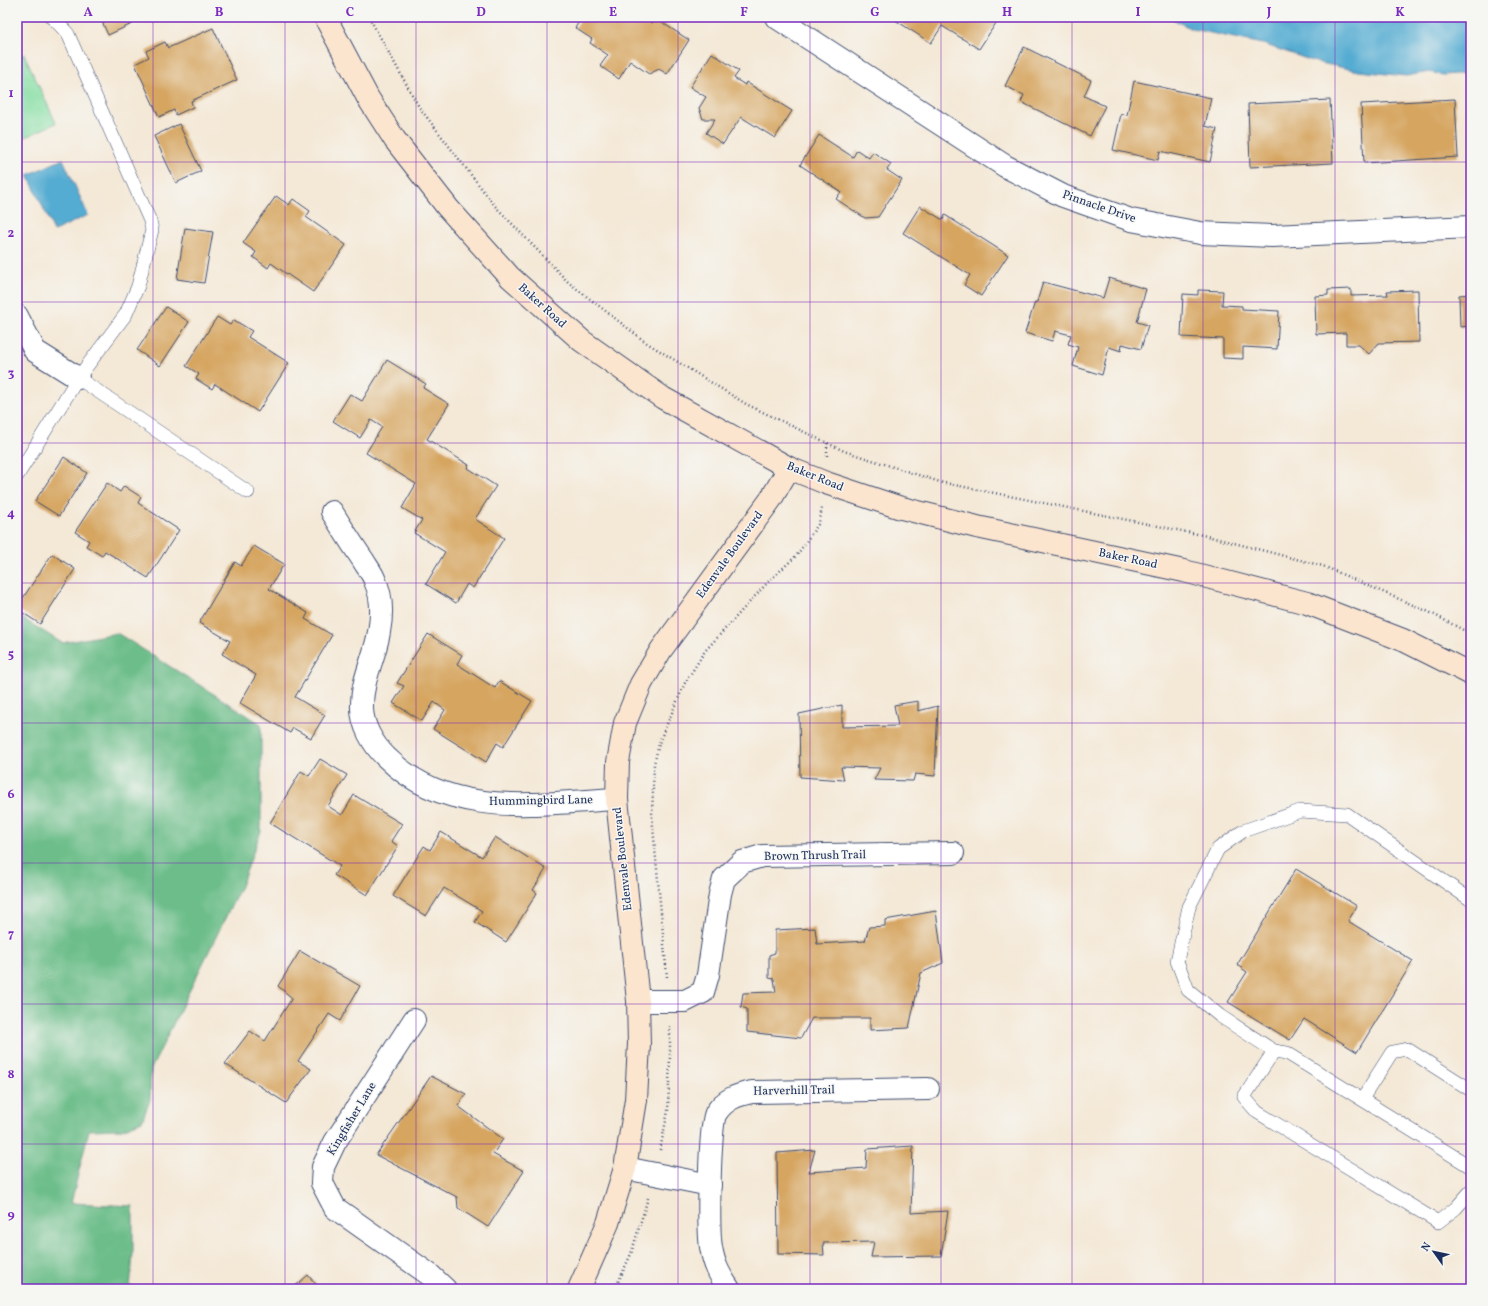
<svg xmlns="http://www.w3.org/2000/svg" width="1488" height="1306" font-family="Vollkorn,serif">
<style>
.green{fill:#85dea3;stroke:#508680}
.forest{fill:#6cbd89;stroke:#447674}
.water{fill:#55acd2;stroke:#386e98}
.building{fill:#d6a561}
.lines{fill:none;stroke-linecap:round;stroke-linejoin:round}
.lane-casing{stroke:#3c4b70;stroke-width:14}
.street-casing{stroke:#3c4b70;stroke-width:24}
.secondary-casing{stroke:#3c4b70;stroke-width:24}
.path{stroke:#3c4b70;stroke-width:2.5;stroke-dasharray:1 3;stroke-linecap:butt}
.lane{stroke:#fff;stroke-width:13}
.street{stroke:#fff;stroke-width:22}
.secondary{stroke:#fce5cf;stroke-width:22}
.grid{fill:none;stroke:#7b2cbf;stroke-width:1;stroke-opacity:0.55}
.labels{text-anchor:middle;dominant-baseline:central;stroke-width:3;stroke-linejoin:round;paint-order:stroke}
.street-label{font-size:12px;fill:#1b2f5e;stroke:#f6f6f2}
.neatline{fill:none;stroke:#7b2cbf;stroke-width:1.5}
.grid-label{font-size:13px;text-anchor:middle;font-weight:bold;fill:#7b2cbf}
</style>
<rect width="100%" height="100%" fill="#f6f6f2"/>
<filter id="ink" filterUnits="userSpaceOnUse"><feTurbulence type="fractalNoise" baseFrequency=".025" numOctaves="2"/><feDisplacementMap in="SourceGraphic" scale="8" xChannelSelector="R" yChannelSelector="G"/><feConvolveMatrix kernelMatrix="1 2 1 2 8 2 1 2 1" color-interpolation-filters="sRGB"/></filter>
<filter id="wash" filterUnits="userSpaceOnUse"><feTurbulence type="fractalNoise" baseFrequency=".012" numOctaves="4" result="noise"/><feDisplacementMap in="SourceGraphic" scale="16" xChannelSelector="R" yChannelSelector="G"/><feGaussianBlur stdDeviation="0.9" result="paint"/><feColorMatrix in="noise" values="0 0 0 0 0 0 0 0 0 0 0 0 0 0 0 0 0 1.4 0 .05"/><feComposite in="paint" operator="in"/></filter>
<g filter="url(#wash)">
<rect width="100%" height="100%" fill="#f4e8d6"/>
<!-- green -->
<polygon class="green" points="24,54 56,123 17,141 17,58"/>
<!-- forest -->
<polygon class="forest" points="17,615 62,643 117,633 261,724 261,831 241,886 151,1069 150,1100 142,1121 122,1129 89,1130 71,1203 133,1206 133,1254 130,1289 17,1289"/>
<!-- water -->
<g class="water">
<polygon points="1169,17 1471,17 1471,73 1442,75 1429,72 1406,76 1359,71 1316,62 1263,44 1192,29"/>
<polygon points="63,159 88,215 54,231 28,175"/>
</g>
<g id="blocks">
<!-- building -->
<g class="building">
<polygon points="100,17 131,17 134,23 108,35"/>
<polygon points="582,17 642,17 652,23 655,18 689,40 667,74 659,69 649,74 630,61 619,79 600,66 608,55 590,43 592,39 575,28"/>
<polygon points="897,17 1000,17 979,49 942,26 931,43 895,20"/>
<polygon points="213,28 237,80 191,101 193,107 176,115 174,110 159,117 135,64 149,57 146,51 165,42 168,48"/>
<polygon points="1024,47 1091,80 1084,96 1105,106 1090,136 1021,102 1024,95 1005,86"/>
<polygon points="712,53 739,71 734,78 745,85 746,82 792,111 775,138 741,117 723,144 706,133 715,119 703,119 699,108 706,97 690,87"/>
<polygon points="1134,81 1211,98 1205,126 1217,129 1210,162 1160,151 1158,160 1113,150 1121,114 1127,115"/>
<polygon points="1455,99 1458,157 1364,163 1361,104"/>
<polygon points="1330,100 1333,163 1250,167 1248,104"/>
<polygon points="179,124 201,171 176,183 154,136"/>
<polygon points="819,135 853,157 857,150 869,158 873,152 891,164 887,170 902,180 878,217 865,218 836,199 841,192 800,165"/>
<polygon points="276,196 289,205 293,199 310,211 306,217 346,245 313,292 271,263 268,268 253,257 256,252 243,243"/>
<polygon points="920,206 943,220 945,215 1008,255 981,296 964,285 970,275 903,233"/>
<polygon points="185,228 213,232 204,283 177,279"/>
<polygon points="1109,278 1146,289 1137,322 1148,325 1141,349 1122,344 1121,351 1109,347 1102,375 1073,366 1078,347 1068,344 1071,335 1055,331 1052,341 1025,333 1035,302 1037,302 1043,282 1103,298"/>
<polygon points="1351,289 1351,296 1388,295 1387,291 1418,290 1419,342 1379,343 1369,354 1359,345 1346,345 1346,333 1316,334 1315,296 1328,295 1328,290"/>
<polygon points="1198,290 1223,291 1222,305 1242,306 1242,309 1279,311 1277,349 1243,347 1243,359 1223,358 1223,339 1181,337 1183,294 1198,295"/>
<polygon points="1471,294 1471,326 1460,327 1459,295"/>
<polygon points="166,307 189,322 160,366 137,350"/>
<polygon points="217,317 230,325 234,320 252,331 248,337 289,363 258,412 215,384 212,389 196,379 199,374 186,366"/>
<polygon points="387,360 426,384 423,388 449,404 427,439 469,465 468,468 496,486 475,519 504,538 473,588 467,584 456,603 426,584 445,552 414,533 422,520 402,508 416,484 366,453 382,427 371,420 360,438 333,421 350,394 362,401"/>
<polygon points="64,457 87,473 59,516 35,501"/>
<polygon points="107,483 120,492 124,486 141,497 138,503 179,530 148,578 105,551 102,556 86,546 89,541 75,532"/>
<polygon points="254,546 284,564 269,589 308,613 305,619 332,635 295,697 325,715 311,738 293,728 290,733 240,703 256,675 222,654 230,641 199,623 235,562 241,566"/>
<polygon points="52,554 75,569 40,624 17,609 17,607"/>
<polygon points="428,634 462,655 457,664 495,688 499,681 532,701 503,747 497,743 486,762 433,729 445,710 434,702 422,721 393,703 404,686 397,683"/>
<polygon points="918,701 918,711 938,706 935,776 915,774 913,781 874,780 880,768 841,767 844,780 800,777 799,714 842,705 842,727 898,726 894,705"/>
<polygon points="320,759 347,775 328,806 342,815 354,795 402,824 391,841 398,846 367,895 334,875 340,866 270,823 301,771 309,776"/>
<polygon points="441,832 482,857 495,837 546,869 533,890 537,893 506,942 475,922 482,911 444,888 426,916 393,896 424,846 430,850"/>
<polygon points="1296,869 1357,906 1348,921 1413,961 1357,1052 1304,1019 1290,1040 1228,1002 1247,972 1237,965"/>
<polygon points="936,911 943,963 921,973 909,1028 870,1030 870,1018 812,1018 801,1038 747,1032 747,1009 741,1007 743,993 776,992 774,979 769,978 769,955 775,953 775,930 815,928 817,944 865,941 869,927 885,926 885,920"/>
<polygon points="300,951 360,986 340,1021 329,1014 298,1061 311,1069 286,1103 225,1064 250,1031 265,1041 292,998 278,986"/>
<polygon points="431,1076 466,1094 458,1106 503,1139 493,1154 524,1171 488,1227 458,1208 457,1197 376,1155"/>
<polygon points="913,1146 911,1213 948,1211 941,1256 871,1257 874,1242 823,1243 824,1255 778,1254 777,1153 815,1150 809,1172 866,1168 867,1149"/>
<polygon points="308,1275 320,1289 292,1289"/>
</g>
</g>
</g>
<g filter="url(#ink)">
<use href="#blocks" fill-opacity="0" stroke="#3c4b70" stroke-width="1"/>
<g class="lines">
<defs>
<g id="lane">
<polyline points="78,378 248,492"/>
<polyline points="17,476 78,378 126,314 138,286 152,230 150,221 68,34 57,22 51,17"/>
<polyline points="1471,900 1347,814 1300,811 1243,831 1218,849 1189,907 1177,961 1188,990 1220,1016 1274,1051 1287,1053 1471,1167"/>
<polyline points="1274,1051 1244,1097 1257,1112 1438,1222 1456,1208 1471,1191"/>
<polyline points="1362,1099 1392,1052 1407,1049 1471,1090"/>
</g>
<g id="street">
<polyline points="776,17 1005,166 1063,196 1131,220 1200,233 1272,236 1471,227"/>
<polyline points="17,316 35,351 78,378"/>
<path d="M332,512C342,528 352,544 363,560C367,567 373,574 375,581C382,596 382,616 379,632C375,657 362,679 362,705C361,724 373,745 387,758C450,820 537,803 617,799"/>
<polyline points="638,1001 685,1001 703,992 708,975 720,894 724,879 742,862 762,856 953,853"/>
<polyline points="414,1020 335,1142 323,1167 322,1183 335,1208 430,1275 445,1289"/>
<polyline points="625,1168 710,1185"/>
<path d="M729,1289C719,1274 714,1265 711,1247C708,1230 709,1124 716,1113C725,1099 737,1095 752,1092L928,1089"/>
</g>
<g id="secondary">
<polyline points="325,17 368,98 395,140 448,208 510,277 582,341 663,398 789,468 826,483 898,507 977,527 1184,571 1307,603 1403,640 1471,674"/>
<polyline points="579,1289 608,1223 625,1168 636,1100 639,1044 638,1001 617,799 618,762 625,723 641,684 661,650 771,499 789,468"/>
</g>
</defs>
<!-- lane casing -->
<use href="#lane" class="lane-casing"/>
<!-- street casing -->
<use href="#street" class="street-casing"/>
<!-- secondary casing -->
<use href="#secondary" class="secondary-casing"/>
<!-- path -->
<g class="path">
<polyline points="369,17 419,107 495,206 568,282 647,343 746,404 844,451 940,482 1207,536 1323,566 1429,612 1471,634"/>
<polyline points="827,456 827,443"/>
<polyline points="667,977 652,816 654,764 660,740 685,683 705,651 768,582 797,555 819,523 822,508"/>
<polyline points="660,1150 668,1111 670,1056 670,1026"/>
<polyline points="615,1289 631,1254 648,1198"/>
</g>
<!-- lane -->
<use href="#lane" class="lane"/>
<!-- street -->
<use href="#street" class="street"/>
<!-- secondary -->
<use href="#secondary" class="secondary"/>
</g>
</g>
<!-- grid -->
<path class="grid" d="M153,17V1289M285,17V1289M416,17V1289M547,17V1289M678,17V1289M810,17V1289M941,17V1289M1072,17V1289M1203,17V1289M1335,17V1289M17,162H1471M17,302H1471M17,443H1471M17,583H1471M17,723H1471M17,863H1471M17,1004H1471M17,1144H1471"/>
<g class="labels">
<!-- street labels -->
<g class="street-label">
<text transform="translate(1099 207) rotate(19)">Pinnacle Drive</text>
<text transform="translate(542 306) rotate(42)">Baker Road</text>
<text transform="translate(815 477) rotate(22)">Baker Road</text>
<text transform="translate(730 555) rotate(-54)">Edenvale Boulevard</text>
<text transform="translate(1128 559) rotate(12)">Baker Road</text>
<text transform="translate(541 801) rotate(-1)">Hummingbird Lane</text>
<text transform="translate(815 856) rotate(-1)">Brown Thrush Trail</text>
<text transform="translate(623 859) rotate(-96)">Edenvale Boulevard</text>
<text transform="translate(794 1091) rotate(-1)">Harverhill Trail</text>
<text transform="translate(352 1119) rotate(-59)">Kingfisher Lane</text>
</g>
</g>
<!-- margin -->
<rect width="1488" height="1306" fill="none" stroke="#f6f6f2" stroke-width="44"/>
<!-- north arrow -->
<g transform="translate(1434 1252) rotate(303)" stroke="#f6f6f2" stroke-width="3" paint-order="stroke">
<path d="M0-3L7 15L0 10L-7 15Z" fill="#1b2f5e"/>
<text y="-6" font-size="11" font-weight="bold" text-anchor="middle" fill="#1b2f5e">N</text>
</g>
<rect x="22" y="22" width="1444" height="1262" class="neatline"/>
<g class="grid-label">
<text x="88" y="16">A</text>
<text x="219" y="16">B</text>
<text x="350" y="16">C</text>
<text x="481" y="16">D</text>
<text x="613" y="16">E</text>
<text x="744" y="16">F</text>
<text x="875" y="16">G</text>
<text x="1007" y="16">H</text>
<text x="1138" y="16">I</text>
<text x="1269" y="16">J</text>
<text x="1400" y="16">K</text>
<text x="11" y="97">1</text>
<text x="11" y="237">2</text>
<text x="11" y="377">3</text>
<text x="11" y="517">4</text>
<text x="11" y="658">5</text>
<text x="11" y="798">6</text>
<text x="11" y="938">7</text>
<text x="11" y="1078">8</text>
<text x="11" y="1218">9</text>
</g>
</svg>
